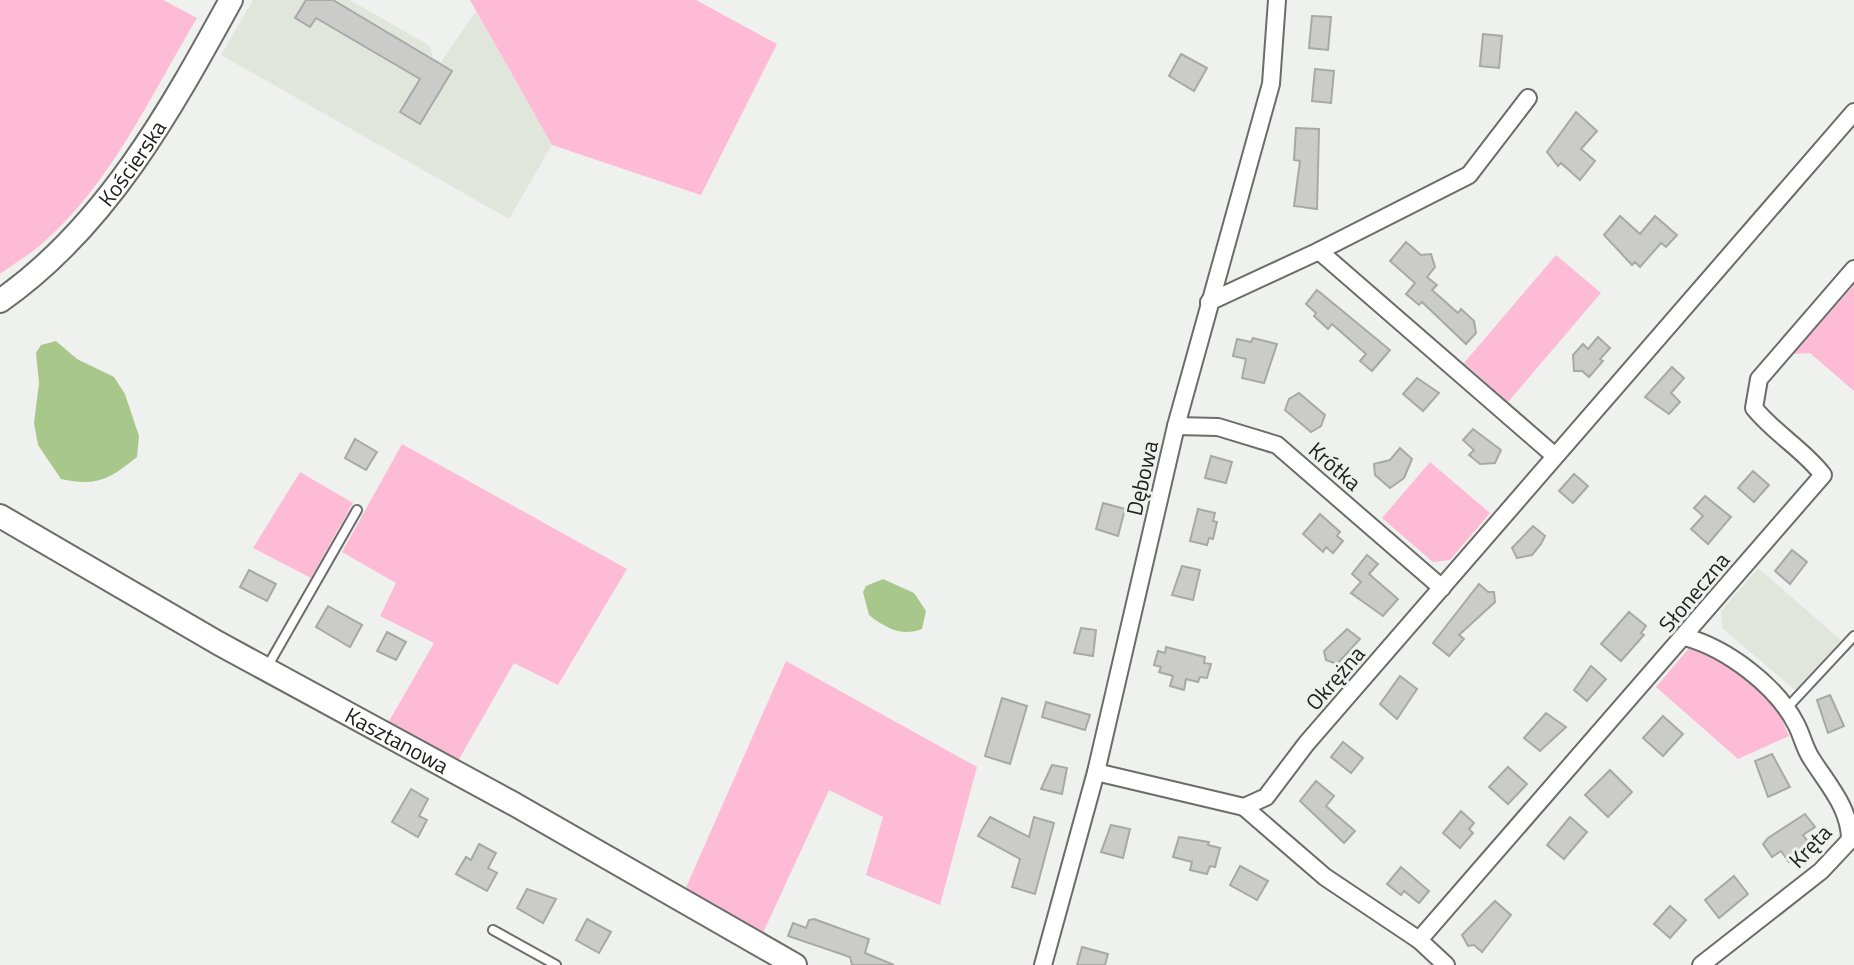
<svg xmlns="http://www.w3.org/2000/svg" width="1854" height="965" font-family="'Titillium Web',sans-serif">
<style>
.built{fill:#e1e6dd}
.green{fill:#febbd6}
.water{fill:#a8c88b}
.building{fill:#cbccca;stroke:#a8a9a7;stroke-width:2}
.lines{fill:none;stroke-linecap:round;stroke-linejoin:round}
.lane-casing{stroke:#6b6d6a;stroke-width:12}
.street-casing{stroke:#6b6d6a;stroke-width:20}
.secondary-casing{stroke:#6b6d6a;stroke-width:26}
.lane{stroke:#fff;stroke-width:8}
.street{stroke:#fff;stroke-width:16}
.secondary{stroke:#fff;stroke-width:22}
.labels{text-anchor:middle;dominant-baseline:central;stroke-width:6;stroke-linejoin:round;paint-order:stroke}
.street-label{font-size:22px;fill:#212120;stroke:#eff1ee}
</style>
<rect width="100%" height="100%" fill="#eff1ee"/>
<!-- built -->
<g class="built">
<polygon points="253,0 350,0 430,46 433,58 441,62 476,11 552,145 509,219 221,55"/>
<polygon points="1758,568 1841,640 1796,691 1722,628 1721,611"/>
</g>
<!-- green -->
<g class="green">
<path d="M0,0H163L197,18C152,93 112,182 45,241C32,253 15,263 0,274Z"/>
<polygon points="470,0 696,0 777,44 701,195 552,145"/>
<polygon points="1556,255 1601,293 1508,402 1464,363"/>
<polygon points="1854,285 1854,391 1810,353 1793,354"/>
<polygon points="402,444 627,569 558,685 514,663 458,761 388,723 434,643 380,616 396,583 342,552"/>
<polygon points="1430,462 1490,513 1450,560 1433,562 1382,518"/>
<polygon points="300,472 353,503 311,578 253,548"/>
<polygon points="1706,646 1776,706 1789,736 1738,759 1656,687 1690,647"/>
<polygon points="786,661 977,767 940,905 866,875 883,817 829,790 762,935 684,892"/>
</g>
<!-- water -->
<g class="water">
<path d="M56,341L77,359L114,377L125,394L139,436L137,457C110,479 96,487 61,479L38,445L34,423L39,383L36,353L41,345Z"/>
<path d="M883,579L914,593L926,611L922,629C902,637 885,628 869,615L863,592L866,586Z"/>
</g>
<!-- building -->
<g class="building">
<polygon points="306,0 333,0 452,71 420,124 400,112 420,79 316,18 310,27 295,18"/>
<polygon points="1312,16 1331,17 1328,50 1309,48"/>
<polygon points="1483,34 1502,36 1499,68 1480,66"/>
<polygon points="1181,54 1207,68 1194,91 1169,76"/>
<polygon points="1315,69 1334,71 1331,103 1312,101"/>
<polygon points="1576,112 1597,131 1581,149 1595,161 1580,180 1561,163 1558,166 1547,152"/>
<polygon points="1296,128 1319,129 1317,209 1294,206 1300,161 1294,160"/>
<polygon points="1620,216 1640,234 1655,216 1677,235 1666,247 1661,243 1640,267 1635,262 1632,265 1604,235"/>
<polygon points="1406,242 1421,255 1431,254 1435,267 1427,277 1437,285 1432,290 1458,313 1461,309 1474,321 1476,333 1466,344 1422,302 1419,305 1406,294 1415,283 1390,261"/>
<polygon points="1317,290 1390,350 1372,371 1360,361 1366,354 1332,324 1328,329 1314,316 1316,313 1306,304"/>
<polygon points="1598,337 1610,348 1600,359 1603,361 1589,377 1582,371 1574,371 1573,355 1583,344 1588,349"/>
<polygon points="1253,338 1277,344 1264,383 1242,378 1246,359 1233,356 1237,339 1251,342"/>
<polygon points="1672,367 1684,378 1671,393 1680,402 1669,414 1645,397"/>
<polygon points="1417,378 1439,393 1423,411 1403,394"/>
<polygon points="1299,393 1325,415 1321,426 1311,432 1285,410 1289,399"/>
<polygon points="1473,429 1501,450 1495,463 1480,464 1469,455 1474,450 1463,440"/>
<polygon points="355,439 377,452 366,470 345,458"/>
<polygon points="1400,448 1412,459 1404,478 1390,488 1375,475 1374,464 1390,460"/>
<polygon points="1211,456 1232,462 1226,483 1205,478"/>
<polygon points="1753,471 1769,485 1754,502 1738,488"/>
<polygon points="1574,474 1588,486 1573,503 1559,491"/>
<polygon points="1705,496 1731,517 1708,544 1691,529 1703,516 1694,508"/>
<polygon points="1103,503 1125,509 1118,536 1096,529"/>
<polygon points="1198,509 1215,513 1213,521 1217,522 1213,539 1209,538 1207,545 1190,541"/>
<polygon points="1320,514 1340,532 1337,536 1343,541 1333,553 1326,547 1323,552 1303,534"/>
<polygon points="1533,526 1545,536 1541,544 1532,555 1517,558 1512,548"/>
<polygon points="1792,550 1807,562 1790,584 1775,571"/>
<polygon points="1367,555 1378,564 1369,574 1398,599 1383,616 1351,593 1361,582 1352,574"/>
<polygon points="1182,566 1200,570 1193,600 1172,595"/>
<polygon points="249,570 276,584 267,601 240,587"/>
<polygon points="1479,584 1488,592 1494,592 1495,602 1459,635 1464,639 1449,656 1433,643"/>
<polygon points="328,606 362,625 350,647 316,627"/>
<polygon points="1629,612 1646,626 1641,633 1644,635 1621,661 1601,644"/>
<polygon points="1081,628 1096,630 1093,656 1074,653"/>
<polygon points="1347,629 1360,639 1337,664 1326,660 1324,651"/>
<polygon points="387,632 406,642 396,660 377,651"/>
<polygon points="1166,647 1205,657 1204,663 1211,664 1207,678 1200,677 1198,682 1186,679 1184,690 1170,686 1173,676 1159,672 1161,667 1154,665 1158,651 1165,653"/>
<polygon points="1591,666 1606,679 1587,701 1574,690"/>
<polygon points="1400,676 1417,689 1397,719 1380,704"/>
<polygon points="1830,695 1844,726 1828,733 1817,700"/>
<polygon points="1002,698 1027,706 1010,764 985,756"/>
<polygon points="1046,702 1090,715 1085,730 1042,717"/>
<polygon points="1546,713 1566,727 1540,751 1524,738"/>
<polygon points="1663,716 1683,734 1663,756 1643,738"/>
<polygon points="1343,742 1363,758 1351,773 1331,757"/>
<polygon points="1772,754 1790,787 1768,797 1755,761"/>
<polygon points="1052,765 1067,768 1062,794 1041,789"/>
<polygon points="1508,767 1527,784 1508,804 1489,787"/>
<polygon points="1610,770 1632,792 1608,817 1585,795"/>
<polygon points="1316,781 1334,796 1326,806 1355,831 1344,843 1300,801"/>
<polygon points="411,789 428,799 419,816 427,820 418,837 392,822"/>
<polygon points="1461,811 1474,823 1469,829 1473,833 1460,848 1443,833"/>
<polygon points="1805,814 1815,827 1803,835 1811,846 1802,858 1789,862 1781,851 1772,857 1763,844 1768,838"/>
<polygon points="990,817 1029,837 1034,817 1054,823 1035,894 1012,887 1020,859 978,836"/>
<polygon points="1570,817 1587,832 1564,859 1547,845"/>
<polygon points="1111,825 1130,829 1123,858 1101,852"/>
<polygon points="1179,837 1209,842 1208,845 1220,848 1215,867 1210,866 1207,874 1190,870 1192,862 1173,857"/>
<polygon points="479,844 496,853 488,868 497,873 487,891 456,874 466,857 471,860"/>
<polygon points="1240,866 1268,881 1257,900 1230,885"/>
<polygon points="1401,867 1429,891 1419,903 1404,891 1401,895 1387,884"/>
<polygon points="1734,876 1748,894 1719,918 1705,900"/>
<polygon points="527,889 556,899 543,923 517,908"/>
<polygon points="1495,901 1511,915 1482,952 1474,945 1468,946 1462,935"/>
<polygon points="1670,906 1686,920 1670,938 1654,924"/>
<polygon points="587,919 611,932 599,953 576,940"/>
<polygon points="814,919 869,939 865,953 894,965 852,965 850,957 788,936 793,923 806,928 809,920"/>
<polygon points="1082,947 1108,954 1105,965 1077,965"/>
</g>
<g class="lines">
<defs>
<g id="lane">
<polyline points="266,669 357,510"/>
<polyline points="1786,709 1854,636"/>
<polyline points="493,930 556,965"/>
</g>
<g id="street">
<polyline points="1319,251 1469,175 1528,98"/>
<polyline points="1209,302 1319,251 1555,456"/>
<polyline points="1176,426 1218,427 1277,445 1442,588"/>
<path d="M1685,637C1726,648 1776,685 1796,724C1802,735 1804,747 1811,758C1828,785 1850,808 1850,840L1821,871L1701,965"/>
<polyline points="1096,772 1244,807 1266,797 1306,744 1854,112"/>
<polyline points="1244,807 1325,877 1419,940 1446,965"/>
<path d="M1419,940L1823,475C1803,449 1775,434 1754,408L1759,379L1854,269"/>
<polyline points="1043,965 1096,772 1176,426 1271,84 1277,0"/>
</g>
<g id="secondary">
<path id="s1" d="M0,301C106,227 170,111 231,0"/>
<path id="s2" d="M0,516L218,643L514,804L795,965"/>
</g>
</defs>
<!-- lane casing -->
<use href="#lane" class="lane-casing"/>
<!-- street casing -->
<use href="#street" class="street-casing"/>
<!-- secondary casing -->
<use href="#secondary" class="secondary-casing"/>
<!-- lane -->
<use href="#lane" class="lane"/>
<!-- street -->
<use href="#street" class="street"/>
<!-- secondary -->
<use href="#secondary" class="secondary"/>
</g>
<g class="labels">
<!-- street labels -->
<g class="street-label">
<text stroke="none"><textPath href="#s1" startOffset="192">Kościerska</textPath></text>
<text transform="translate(1335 466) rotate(41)">Krótka</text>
<text transform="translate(1142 478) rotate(-77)">Dębowa</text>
<text transform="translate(1694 592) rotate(-50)">Słoneczna</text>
<text transform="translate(1335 678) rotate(-49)">Okrężna</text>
<text stroke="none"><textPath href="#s2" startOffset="456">Kasztanowa</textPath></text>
<text transform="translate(1810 846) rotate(-46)">Kręta</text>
</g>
</g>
</svg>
